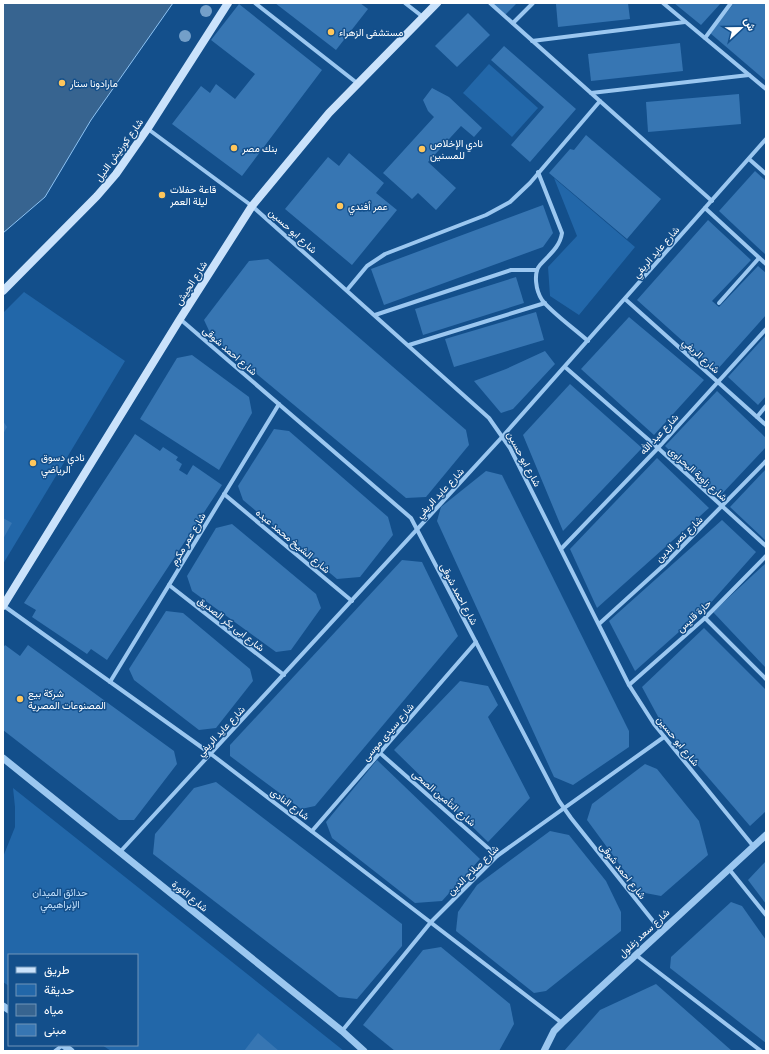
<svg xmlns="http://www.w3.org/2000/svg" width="769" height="1054" font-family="'Archivo Narrow',Vazirmatn,sans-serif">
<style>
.green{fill:#2267a9}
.water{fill:#376490;stroke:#8dc3f4}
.building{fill:#3776b3}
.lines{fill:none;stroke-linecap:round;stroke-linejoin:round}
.minor{stroke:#9bc7f0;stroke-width:4}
.tertiary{stroke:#9bc7f0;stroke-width:7}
.secondary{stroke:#cae2fb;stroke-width:8}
.tree{fill:#739fc9}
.poi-dot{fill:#ffc65b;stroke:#134f8b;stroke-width:1.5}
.labels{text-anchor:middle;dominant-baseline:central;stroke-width:3;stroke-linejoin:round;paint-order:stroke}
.poi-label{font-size:10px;fill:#fff;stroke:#134f8b;text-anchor:start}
.street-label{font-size:10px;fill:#fff;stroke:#134f8b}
.park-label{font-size:10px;fill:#c2e0fc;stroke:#134f8b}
</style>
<rect width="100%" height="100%" fill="#134f8b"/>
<!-- green -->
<g class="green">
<polygon points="489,64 538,108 512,137 463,93"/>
<polygon points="554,178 635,247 579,315 550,296 548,267 577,236"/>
<polygon points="24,292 125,361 3,564 3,313"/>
<polygon points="13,788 344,1051 111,1051 102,1045 137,1045 137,955 9,955 9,986 3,982 3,857 15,827 15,807"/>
</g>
<!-- water -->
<polygon class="water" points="3,3 173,3 91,120 45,197 3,233"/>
<!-- building -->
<g class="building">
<polygon points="275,3 360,3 368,9 336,50"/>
<polygon points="491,3 517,3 505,15"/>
<polygon points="568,3 628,3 630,19 558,27 556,4"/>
<polygon points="674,3 721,3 701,25"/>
<polygon points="734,3 766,3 766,81 710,33"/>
<polygon points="239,4 322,70 242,176 172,124 201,86 210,93 216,84 235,99 255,74 211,40"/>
<polygon points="468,13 490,35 457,67 435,46"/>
<polygon points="680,43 683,71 591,81 588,54"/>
<polygon points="504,46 576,109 530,162 511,145 544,107 491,60"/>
<polygon points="432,88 449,97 482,128 474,137 461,126 428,162 456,188 436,210 418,193 412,199 383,173 434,117 428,111 423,100"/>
<polygon points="739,94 741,124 648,132 646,102"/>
<polygon points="586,135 661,199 627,239 549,173 570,149 574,150"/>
<polygon points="349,153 384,183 376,193 397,210 352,265 285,209 328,157 339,166"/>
<polygon points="755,171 766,181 766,255 719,211"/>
<polygon points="543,205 553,233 543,247 384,305 371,269"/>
<polygon points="708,220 751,260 712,301 719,307 758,266 766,273 766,315 716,371 637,300"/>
<polygon points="268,259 466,430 469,445 426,497 406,498 212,337 204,320 249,261"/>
<polygon points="516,277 524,303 423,335 415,309"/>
<polygon points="536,312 544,340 454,367 445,339"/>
<polygon points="629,317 704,380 654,435 581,369"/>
<polygon points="766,335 766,396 758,405 728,377"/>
<polygon points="545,351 555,364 513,409 501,413 474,381 506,369"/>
<polygon points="192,355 249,397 252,413 219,470 140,419 177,358"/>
<polygon points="570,384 642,448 563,531 523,435"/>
<polygon points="717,391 766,438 766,447 718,498 665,446"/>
<polygon points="3,421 7,427 3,434"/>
<polygon points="274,429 289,431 388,517 393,535 360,577 337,579 243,500 238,486"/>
<polygon points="135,434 160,451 163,447 178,457 176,460 182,464 179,470 187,475 193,465 222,485 107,660 91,649 87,654 32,617 36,610 24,603"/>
<polygon points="657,458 709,508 597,608 570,549"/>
<polygon points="766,469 766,541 730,507"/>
<polygon points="486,471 502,475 629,731 629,747 573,785 554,777 437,521 441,507"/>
<polygon points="3,518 12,523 3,539"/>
<polygon points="722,520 756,552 707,607 635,671 609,621"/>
<polygon points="232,524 316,594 321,608 291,650 276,652 192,591 187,576 216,528"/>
<polygon points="402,560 422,562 458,636 315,806 301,809 230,756 230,745"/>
<polygon points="766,563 766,668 713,612"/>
<polygon points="166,611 183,613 250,669 253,681 216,728 199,730 134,680 129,669"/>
<polygon points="704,628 766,690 766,811 750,826 662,724 642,687"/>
<polygon points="5,645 20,656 28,645 174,751 177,764 134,820 119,820 3,730 3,648"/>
<polygon points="460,681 488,686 498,705 488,717 530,798 488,842 394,750"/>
<polygon points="377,760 480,859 442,901 415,903 332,838 326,822"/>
<polygon points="645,764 657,769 699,821 708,855 661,896 640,892 587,820 592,804"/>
<polygon points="216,782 402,924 402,946 357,999 339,997 153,854 155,834 194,788"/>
<polygon points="550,831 569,835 606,881 621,912 621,931 546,991 534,993 456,931 458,912 477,885"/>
<polygon points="766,861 766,904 748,880"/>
<polygon points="731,902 742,906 766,940 766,1043 670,968 671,957"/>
<polygon points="441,947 510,1004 514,1024 499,1051 395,1051 363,1025 423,950"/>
<polygon points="656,984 732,1051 564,1051 600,1010"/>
<polygon points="258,1033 279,1051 244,1051"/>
</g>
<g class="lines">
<!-- minor -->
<g class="minor">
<polyline points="255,3 357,83"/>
<polyline points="405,3 423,17"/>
<polyline points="490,3 712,201"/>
<polyline points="663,3 766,89"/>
<polyline points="513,23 533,3"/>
<polyline points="705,38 731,3"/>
<polyline points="532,41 685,22"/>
<polyline points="591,93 749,75"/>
<polyline points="148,129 252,206 489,418 510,448 629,685 654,724 754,847"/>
<polyline points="749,159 766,174"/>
<path d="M538,172L562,233C560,247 549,255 540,265C533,273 536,291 542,300C552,313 575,329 588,341"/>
<polyline points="705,208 766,264"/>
<polyline points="347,290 367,266 385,254 486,215 510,202 530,183 600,101"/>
<polyline points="625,299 766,425"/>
<polyline points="719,303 759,258"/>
<polyline points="375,315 511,270 537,270"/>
<polyline points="180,319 411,518 559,801 571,818 661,931"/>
<polyline points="409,345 545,303"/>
<polyline points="565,367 658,448 766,546"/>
<polyline points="757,417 766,406"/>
<polyline points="224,494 352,601"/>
<polyline points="561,549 658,448 766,329"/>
<polyline points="169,585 284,675"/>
<polyline points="4,606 211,754 562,1023"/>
<polyline points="705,618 766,679"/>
<polyline points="599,624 664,565 766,461"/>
<polyline points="110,682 279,404"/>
<polyline points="629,685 705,618 766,556"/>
<polyline points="380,753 497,856"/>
<polyline points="312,831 476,642"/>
<polyline points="120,852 503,436 766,139"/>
<polyline points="729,869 766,915"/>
<polyline points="636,955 761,1051"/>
<polyline points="342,1031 431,922 497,856 664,737"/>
<polyline points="55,1051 63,1045"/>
</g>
<!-- tertiary -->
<g class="tertiary">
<polyline points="3,758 342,1031 364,1051"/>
<polyline points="3,1006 9,1010"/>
<polyline points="63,1045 71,1051"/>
<polyline points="544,1051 554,1031 562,1023 766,835"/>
</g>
<!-- secondary -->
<g class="secondary">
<polyline points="3,291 97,196 116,174 148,128 228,3"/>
<polyline points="3,606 180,319 252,206 329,113 437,3"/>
</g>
</g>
<!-- trees -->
<g class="tree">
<circle cx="206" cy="11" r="6"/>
<circle cx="185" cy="36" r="6"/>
</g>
<!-- markers -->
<g class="poi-dot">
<circle cx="331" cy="32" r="4"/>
<circle cx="62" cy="83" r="4"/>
<circle cx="234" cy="148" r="4"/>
<circle cx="422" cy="149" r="4"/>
<circle cx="162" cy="195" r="4"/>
<circle cx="340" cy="206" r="4"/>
<circle cx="33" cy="463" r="4"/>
<circle cx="20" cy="699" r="4"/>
</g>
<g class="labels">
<!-- poi labels -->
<g class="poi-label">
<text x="339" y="32">مستشفى الزهراء</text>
<text x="70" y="83">مارادونا ستار</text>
<text x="430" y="143">نادي الإخلاص<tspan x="430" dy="12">للمسنين</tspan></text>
<text x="242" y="148">بنك مصر</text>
<text x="170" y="189">قاعة حفلات<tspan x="170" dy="12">ليلة العمر</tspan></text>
<text x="348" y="206">عمر أفندي</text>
<text x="41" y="457">نادي دسوق<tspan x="41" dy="12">الرياضي</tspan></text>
<text x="28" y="693">شركة بيع<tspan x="28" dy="12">المصنوعات المصرية</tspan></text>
</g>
<!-- street labels -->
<g class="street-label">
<text transform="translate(119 150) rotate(-54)">شارع كورنيش النيل</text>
<text transform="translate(293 231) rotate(42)">شارع ابو حسين</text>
<text transform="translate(656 252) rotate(-49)">شارع عايد الريفي</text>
<text transform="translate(191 283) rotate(-57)">شارع الجيش</text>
<text transform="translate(230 351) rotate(41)">شارع احمد شوقى</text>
<text transform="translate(701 356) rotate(42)">شارع الريفي</text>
<text transform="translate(659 434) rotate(-47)">شارع عبد الله</text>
<text transform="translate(524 459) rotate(62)">شارع ابو حسين</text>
<text transform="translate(698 474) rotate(42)">شارع زاوية البحراوى</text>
<text transform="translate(440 493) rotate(-47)">شارع عايد الريفي</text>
<text transform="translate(188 539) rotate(-59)">شارع عمر مكرم</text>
<text transform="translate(679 539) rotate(-44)">شارع نصر الدين</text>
<text transform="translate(293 541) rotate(40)">شارع الشيخ محمد عبده</text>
<text transform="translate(459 594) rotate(62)">شارع احمد شوقى</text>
<text transform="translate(694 616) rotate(-43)">حارة قليس</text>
<text transform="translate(231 624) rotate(38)">شارع ابى بكر الصديق</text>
<text transform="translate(221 731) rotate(-47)">شارع عايد الريفي</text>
<text transform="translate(388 732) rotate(-49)">شارع سيدى موسى</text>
<text transform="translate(678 741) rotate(51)">شارع ابو حسين</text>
<text transform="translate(444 798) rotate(41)">شارع التأمين الصحى</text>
<text transform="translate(290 804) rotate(37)">شارع النادى</text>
<text transform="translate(473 870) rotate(-44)">شارع صلاح الدين</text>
<text transform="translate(623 871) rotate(52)">شارع احمد شوقى</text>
<text transform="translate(190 896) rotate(39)">شارع الثورة</text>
<text transform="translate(644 933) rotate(-43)">شارع سعد زغلول</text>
</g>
<!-- park labels -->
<g class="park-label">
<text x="60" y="892">حدائق الميدان<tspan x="60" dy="12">الإبراهيمي</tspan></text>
</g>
</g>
<!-- border -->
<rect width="769" height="1054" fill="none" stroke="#ffffff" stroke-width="8"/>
<!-- legend -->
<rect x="8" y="954" width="130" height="92" fill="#134f8b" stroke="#7195b9"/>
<rect x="16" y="967" width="20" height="6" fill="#cae2fb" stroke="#7195b9"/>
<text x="44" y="974" font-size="12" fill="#ffffff">طريق</text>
<rect x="16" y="984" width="20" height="12" fill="#2267a9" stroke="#7195b9"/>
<text x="44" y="994" font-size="12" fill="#ffffff">حديقة</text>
<rect x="16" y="1004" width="20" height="12" fill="#376490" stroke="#7195b9"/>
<text x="44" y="1014" font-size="12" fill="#ffffff">مياه</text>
<rect x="16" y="1024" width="20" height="12" fill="#3776b3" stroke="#7195b9"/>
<text x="44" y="1034" font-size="12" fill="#ffffff">مبنى</text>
<!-- north arrow -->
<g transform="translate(741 28) rotate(68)" stroke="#134f8b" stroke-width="3" paint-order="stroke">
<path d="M0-3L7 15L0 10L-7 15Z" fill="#ffffff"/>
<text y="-6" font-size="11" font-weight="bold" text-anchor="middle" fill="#ffffff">ش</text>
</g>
</svg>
